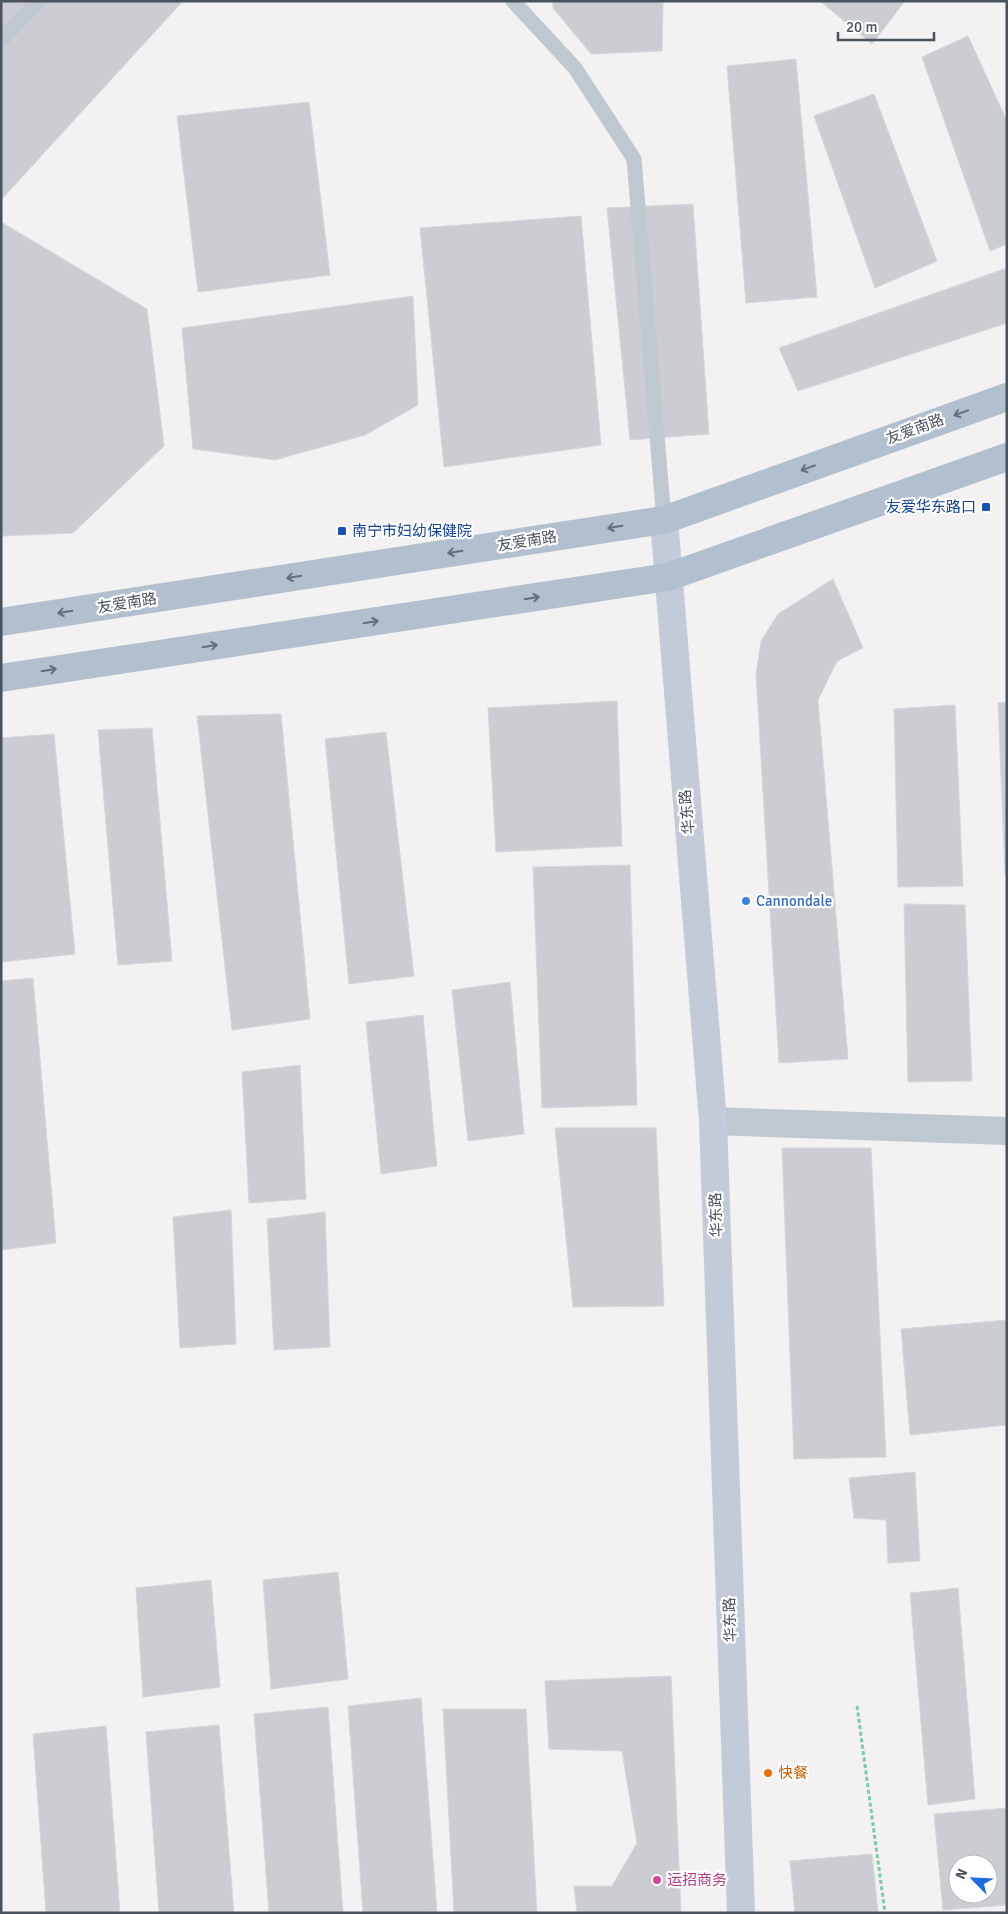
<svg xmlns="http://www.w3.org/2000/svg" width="1008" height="1914" font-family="Signika,'Noto Sans SC',sans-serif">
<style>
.building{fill:#cbcdd3;stroke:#d5d7dc;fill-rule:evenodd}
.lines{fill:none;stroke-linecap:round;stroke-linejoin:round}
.path{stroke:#79cca6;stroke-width:3;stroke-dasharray:4 2.5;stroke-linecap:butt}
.lane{stroke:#bfc7cf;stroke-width:15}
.street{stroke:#bfc7cf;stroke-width:28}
.secondary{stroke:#c2cbd7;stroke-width:28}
.primary{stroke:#b1bfce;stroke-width:28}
.oneway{stroke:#636e7a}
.transit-dot{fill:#1a4fb4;stroke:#fff;stroke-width:2}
.shop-dot{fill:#3f7fe0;stroke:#fff;stroke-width:2}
.food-dot{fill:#e8710a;stroke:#fff;stroke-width:2}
.hotel-dot{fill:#d1479c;stroke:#fff;stroke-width:2}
.labels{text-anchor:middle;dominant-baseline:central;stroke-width:4.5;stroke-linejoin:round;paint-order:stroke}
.street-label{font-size:15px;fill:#49535e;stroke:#fff}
.transit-label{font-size:15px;fill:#164399;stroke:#fff;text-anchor:end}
.shop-label{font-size:15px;fill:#366cbe;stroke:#fff;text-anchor:start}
.food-label{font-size:15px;fill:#c56008;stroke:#fff;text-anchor:start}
.hotel-label{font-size:15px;fill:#b23c85;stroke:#fff;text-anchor:start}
</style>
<rect width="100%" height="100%" fill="#f3f1f1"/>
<!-- building -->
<g class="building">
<polygon points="1,1 183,1 1,200"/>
<polygon points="553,1 663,1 662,51 591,54 553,8"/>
<polygon points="820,1 905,1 872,44"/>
<polygon points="968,36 1007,121 1007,244 990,251 922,57"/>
<polygon points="796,59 817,297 746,303 727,66"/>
<polygon points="874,94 937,261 875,288 814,116"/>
<polygon points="309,102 330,275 198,292 177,116"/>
<polygon points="693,204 709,434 630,440 607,208"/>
<polygon points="581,216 601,445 444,467 420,228"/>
<polygon points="1,222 147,309 164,446 73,533 1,536"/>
<polygon points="1007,268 1007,323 798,391 779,348"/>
<polygon points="413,296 418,405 365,435 275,460 193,449 182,328"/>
<polygon points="833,579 863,648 837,661 818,700 848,1059 779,1063 756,674 761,641 778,614"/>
<polygon points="617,701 622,846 496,852 488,708"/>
<polygon points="1007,702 1007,874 1005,874 998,703"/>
<polygon points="955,705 963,886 898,887 894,709"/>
<polygon points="281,714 310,1019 232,1030 197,716"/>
<polygon points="152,728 172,961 118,965 98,730"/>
<polygon points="386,732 414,976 349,984 325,739"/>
<polygon points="54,734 75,954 1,962 1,738"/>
<polygon points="630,865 637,1105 542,1108 533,867"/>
<polygon points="904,904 965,905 972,1081 908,1082"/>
<polygon points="33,978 56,1243 1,1250 1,981"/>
<polygon points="510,982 524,1134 468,1141 452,990"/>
<polygon points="423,1015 437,1166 381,1174 366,1022"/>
<polygon points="300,1065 306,1199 249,1203 242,1072"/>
<polygon points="555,1128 656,1128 664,1306 573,1307"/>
<polygon points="782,1148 871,1148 886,1457 794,1459"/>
<polygon points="231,1210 236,1344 180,1348 173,1217"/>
<polygon points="325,1212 330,1347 274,1350 267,1219"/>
<polygon points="1007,1320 1007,1425 910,1435 901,1329"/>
<polygon points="915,1472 920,1561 888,1563 886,1520 854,1518 849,1478"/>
<polygon points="338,1572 348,1679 271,1689 263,1580"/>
<polygon points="211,1580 220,1687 143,1697 136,1588"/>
<polygon points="958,1588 975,1799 928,1805 910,1593"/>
<polygon points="671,1676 681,1913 577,1913 574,1886 612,1886 637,1843 622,1751 549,1749 545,1681"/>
<polygon points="421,1698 437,1912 363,1913 348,1706"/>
<polygon points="328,1707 343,1913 269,1913 254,1714"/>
<polygon points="443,1709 526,1709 537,1913 454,1913"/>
<polygon points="219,1725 234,1913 159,1913 146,1732"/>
<polygon points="106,1726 120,1913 46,1913 33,1734"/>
<path d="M1007,1808V1905L943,1910L934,1814ZM958,1864H988V1894H958Z"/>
<polygon points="872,1854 878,1913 795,1913 790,1861"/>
</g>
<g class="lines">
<!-- path -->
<polyline class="path" points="857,1706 885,1913"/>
<!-- lane -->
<g class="lane">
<polyline points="513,1 575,68 634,159 664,520"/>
<polyline points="1,40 39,1"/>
</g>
<!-- street -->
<polyline class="street" points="713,1121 1007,1131"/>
<!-- secondary -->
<polyline class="secondary" points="664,520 713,1121 741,1913"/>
<!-- primary -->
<g class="primary">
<polyline points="1,622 664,520 1007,397"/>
<polyline points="1,678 668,577 1007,457"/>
</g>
</g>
<!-- one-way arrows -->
<defs><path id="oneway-shaft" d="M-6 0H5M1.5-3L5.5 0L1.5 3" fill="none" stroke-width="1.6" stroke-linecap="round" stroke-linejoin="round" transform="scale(1.25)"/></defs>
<g class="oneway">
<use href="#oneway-shaft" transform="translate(961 413) rotate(160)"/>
<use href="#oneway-shaft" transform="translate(808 468) rotate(160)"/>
<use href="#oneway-shaft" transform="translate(615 527) rotate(171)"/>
<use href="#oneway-shaft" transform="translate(455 552) rotate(171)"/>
<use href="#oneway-shaft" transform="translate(294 577) rotate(171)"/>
<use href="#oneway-shaft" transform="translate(532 598) rotate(-9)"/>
<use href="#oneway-shaft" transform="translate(65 612) rotate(171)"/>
<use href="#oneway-shaft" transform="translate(371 622) rotate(-9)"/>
<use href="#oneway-shaft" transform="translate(210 646) rotate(-9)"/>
<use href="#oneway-shaft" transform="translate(49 670) rotate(-9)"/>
</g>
<!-- markers -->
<g class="transit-dot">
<rect x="981" y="502" width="10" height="10" rx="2.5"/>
<rect x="337" y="526" width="10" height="10" rx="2.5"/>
</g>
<circle class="shop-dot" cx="746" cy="901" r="5"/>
<circle class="food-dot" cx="768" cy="1773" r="5"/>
<circle class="hotel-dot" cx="657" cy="1880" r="5"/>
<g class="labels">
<!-- street labels -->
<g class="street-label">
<text transform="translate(915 429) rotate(-20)">友爱南路</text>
<text transform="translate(527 541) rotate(-9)">友爱南路</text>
<text transform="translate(127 603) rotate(-9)">友爱南路</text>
<text transform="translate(687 812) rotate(-95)">华东路</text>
<text transform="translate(716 1215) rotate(-92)">华东路</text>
<text transform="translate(730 1620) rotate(-92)">华东路</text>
</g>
<!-- transit labels -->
<g class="transit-label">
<text x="976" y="507">友爱华东路口</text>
<text x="352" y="531" text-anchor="start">南宁市妇幼保健院</text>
</g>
<!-- shop labels -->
<g class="shop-label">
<text x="756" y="901">Cannondale</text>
</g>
<!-- food labels -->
<g class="food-label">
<text x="778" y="1773">快餐</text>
</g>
<!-- hotel labels -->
<g class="hotel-label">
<text x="667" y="1880">运招商务</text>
</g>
</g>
<!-- border -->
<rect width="1008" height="1914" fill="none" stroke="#49535e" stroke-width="5"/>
<!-- north arrow -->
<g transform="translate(973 1879) rotate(294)"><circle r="24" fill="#ffffff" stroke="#b6babf"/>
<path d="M0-4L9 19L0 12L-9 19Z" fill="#1e6ce0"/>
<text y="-8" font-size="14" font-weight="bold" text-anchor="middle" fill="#49535e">N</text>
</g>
<!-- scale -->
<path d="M838 32v8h96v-8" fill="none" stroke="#49535e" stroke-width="2.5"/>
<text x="846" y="32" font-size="15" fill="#49535e" stroke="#ffffff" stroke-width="4" paint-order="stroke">20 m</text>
</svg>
